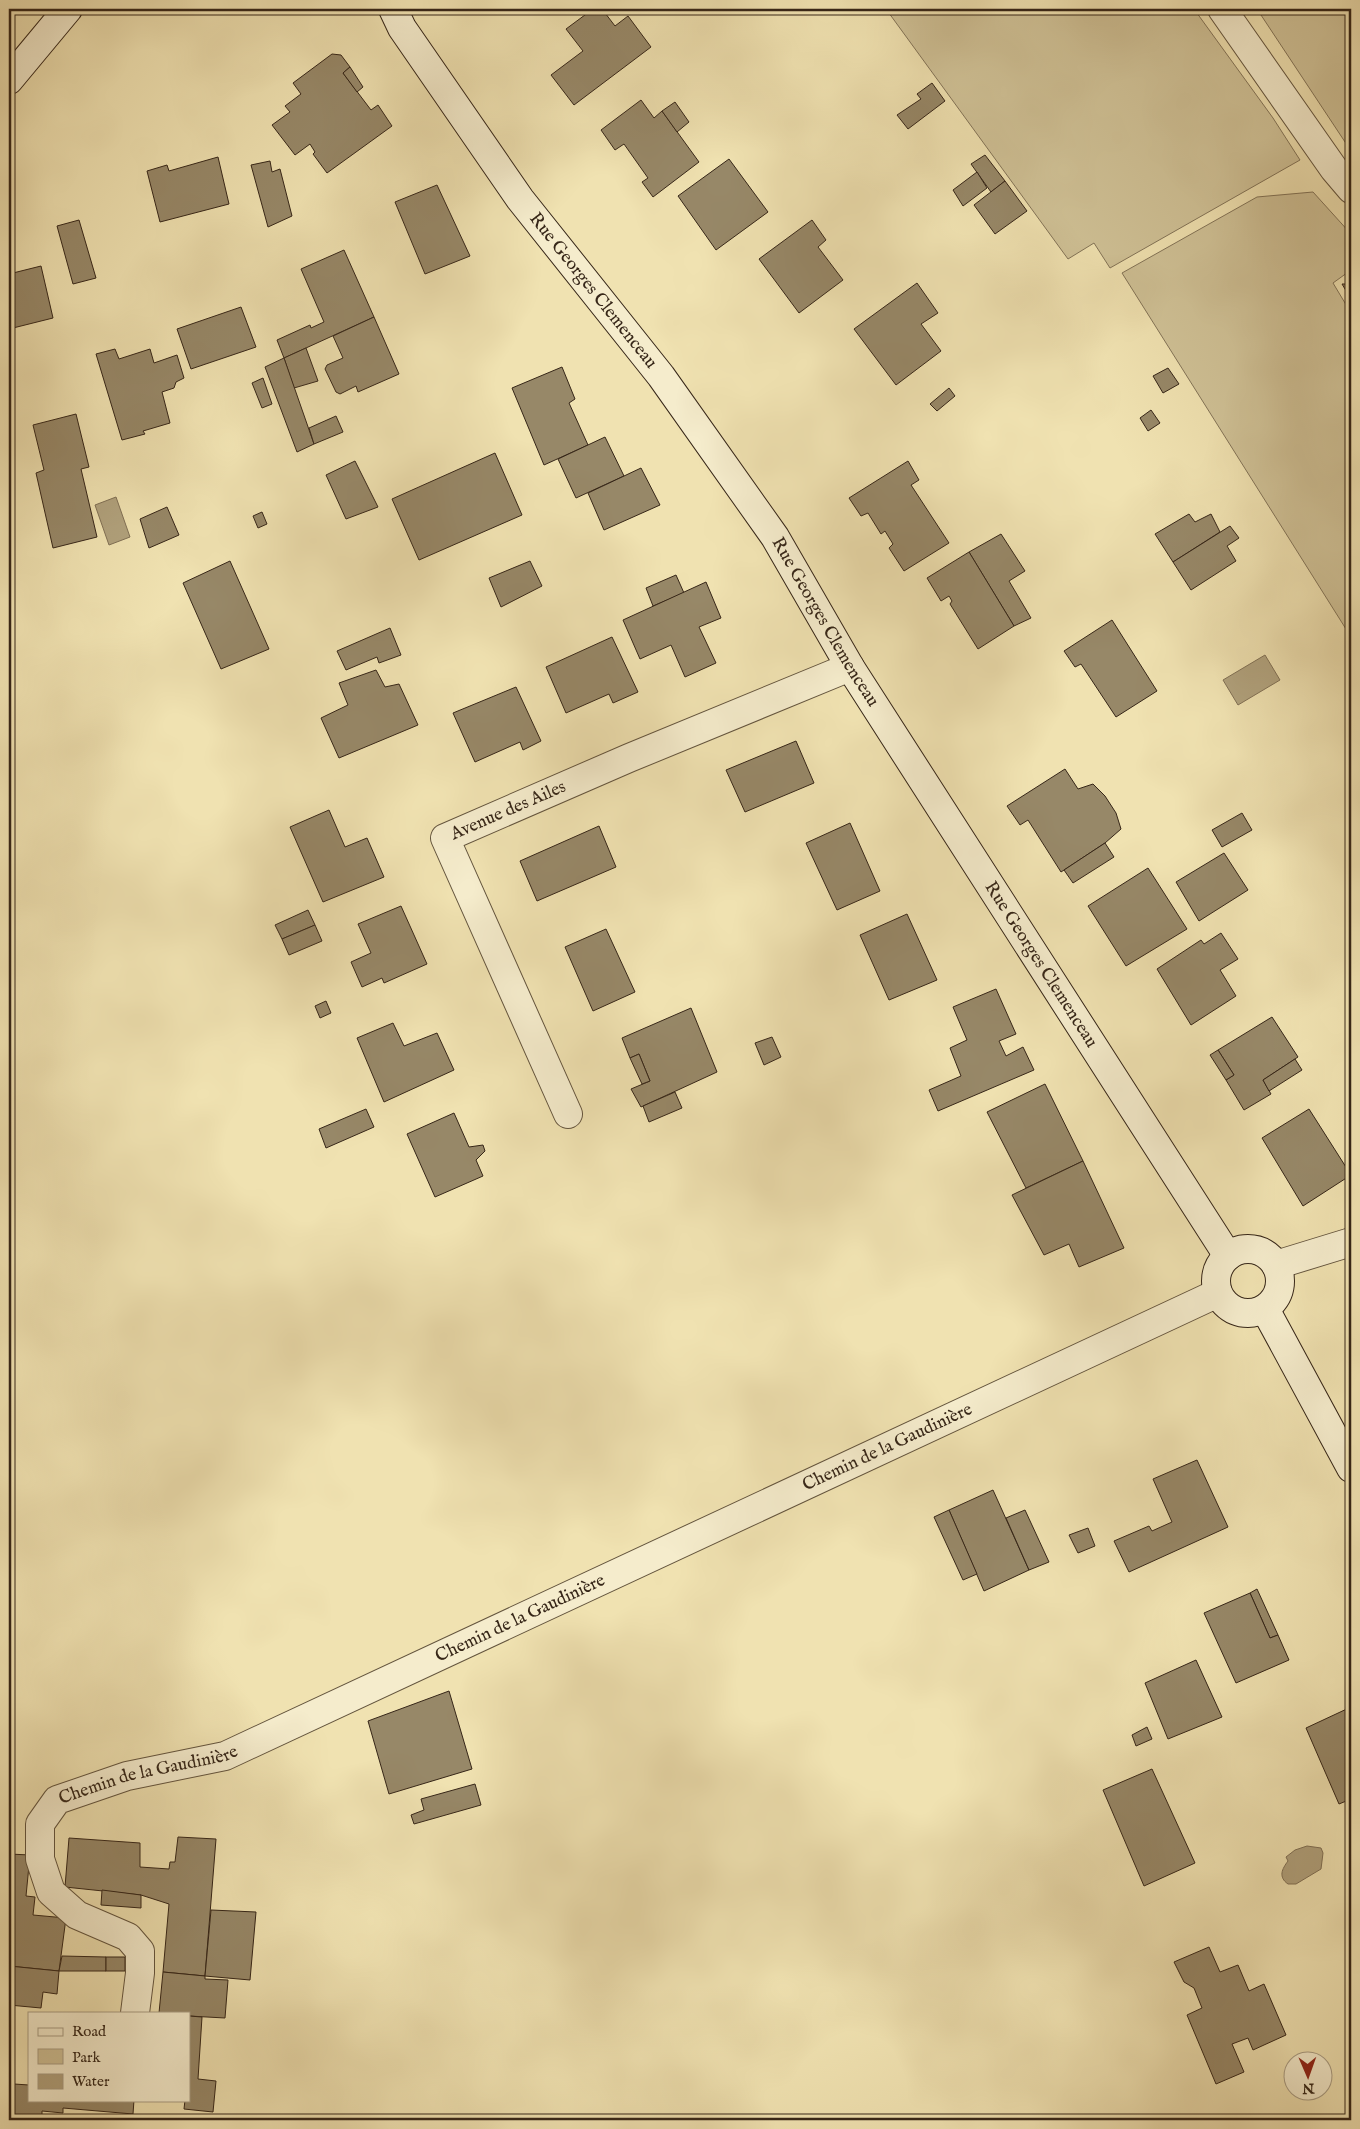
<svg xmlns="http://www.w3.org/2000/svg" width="1360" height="2129" font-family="'IM FELL English',serif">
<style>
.green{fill:#d0c297;stroke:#837458}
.water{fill:#b1a27d;stroke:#807055}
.building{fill:#978868;stroke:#362618}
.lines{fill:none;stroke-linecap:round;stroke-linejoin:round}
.street-casing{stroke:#64553e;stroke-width:30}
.secondary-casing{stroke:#362618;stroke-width:30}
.street{stroke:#f5eccc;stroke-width:28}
.secondary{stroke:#f5eccc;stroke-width:28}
.labels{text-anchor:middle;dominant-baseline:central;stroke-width:4;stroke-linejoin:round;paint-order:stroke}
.street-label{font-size:18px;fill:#362618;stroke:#f5eccc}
</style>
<rect width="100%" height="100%" fill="#f0e2b1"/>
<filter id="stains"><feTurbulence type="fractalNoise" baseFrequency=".004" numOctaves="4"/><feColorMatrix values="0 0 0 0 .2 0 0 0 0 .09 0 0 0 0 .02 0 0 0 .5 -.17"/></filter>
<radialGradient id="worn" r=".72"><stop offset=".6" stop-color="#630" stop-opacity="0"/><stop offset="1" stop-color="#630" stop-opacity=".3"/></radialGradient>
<!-- green -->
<g class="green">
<polygon points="886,9 1194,9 1273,118 1300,160 1110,268 1094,243 1068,259"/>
<polygon points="1257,9 1351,9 1351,151"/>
<polygon points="1313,192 1351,234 1351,270 1333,283 1351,313 1351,637 1122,273 1257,197"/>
</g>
<!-- water -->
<g class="water">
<polygon points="116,497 130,537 109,545 95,505"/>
<polygon points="1265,655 1280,680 1238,705 1223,680"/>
<path d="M1307,1846L1321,1848L1323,1853L1321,1869L1296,1884H1288C1278,1877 1282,1869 1288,1861L1286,1857L1295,1850Z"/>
</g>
<!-- building -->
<g class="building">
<polygon points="593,9 602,9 615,26 628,16 651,47 574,105 551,75 583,51 566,29"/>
<polygon points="332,54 341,55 350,67 343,73 371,110 378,105 392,126 327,173 313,154 315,152 310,144 295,155 272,125 290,112 285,106 301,94 293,83"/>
<polygon points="350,67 363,87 357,92 343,73"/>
<polygon points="932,83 945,101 908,129 897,115 921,99 917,94"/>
<polygon points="641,100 654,118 662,111 699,162 653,197 642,182 648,178 624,144 615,150 601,130"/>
<polygon points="675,102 689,122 677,132 662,111"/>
<polygon points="985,155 1005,181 991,192 971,164"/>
<polygon points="218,157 229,204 160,222 147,171 167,165 169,171"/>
<polygon points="729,159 768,212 716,250 678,196"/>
<polygon points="270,161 272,172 280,169 292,216 268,227 251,165"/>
<polygon points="977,172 987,188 963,206 953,190"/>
<polygon points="1005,181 1027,211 995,234 974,205"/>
<polygon points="437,185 470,256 425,274 395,202"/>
<polygon points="79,220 96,278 73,284 57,226"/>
<polygon points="812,220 826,240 818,247 843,280 799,313 759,259"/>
<polygon points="344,250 374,317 284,358 277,340 310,325 311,328 324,322 301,269"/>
<polygon points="41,266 53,318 9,329 9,274"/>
<polygon points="917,283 938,313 921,324 941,351 896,385 854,329"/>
<polygon points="1342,284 1351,284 1351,299"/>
<polygon points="241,307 256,347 191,369 177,329"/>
<polygon points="374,317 399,374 358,392 356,386 340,394 336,392 325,369 327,365 343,358 333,336"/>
<polygon points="306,348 318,381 294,388 284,358"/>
<polygon points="115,349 119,359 150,349 154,363 177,355 184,378 176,382 174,388 162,392 170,423 143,431 145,434 122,440 96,354"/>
<polygon points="284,358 314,444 297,452 265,367"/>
<polygon points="562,367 575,399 569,403 588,445 544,465 512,388"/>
<polygon points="1168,368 1179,384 1163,393 1153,376"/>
<polygon points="263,378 272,404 262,408 252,383"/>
<polygon points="949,388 955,396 937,411 930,404"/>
<polygon points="1151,410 1160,423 1148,431 1140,418"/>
<polygon points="76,414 89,467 81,469 97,537 53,548 36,473 44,470 33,425"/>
<polygon points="336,416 343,432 314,444 309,428"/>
<polygon points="605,437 624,476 576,498 558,459"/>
<polygon points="495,453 522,515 419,560 392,499"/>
<polygon points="355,461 378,507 346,519 326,475"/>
<polygon points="908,461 919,480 911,485 949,543 904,571 889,548 893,544 885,531 881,534 868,513 861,516 849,498"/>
<polygon points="641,468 660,505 604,530 588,493"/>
<polygon points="167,507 179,535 149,548 140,519"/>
<polygon points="262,512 267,524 258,528 253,516"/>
<polygon points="1189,514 1195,522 1211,514 1220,532 1173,562 1155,534"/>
<polygon points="1230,526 1239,538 1227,546 1236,561 1191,590 1173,562"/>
<polygon points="1001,534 1025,571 1009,581 1031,618 1014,626 969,552"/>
<polygon points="969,552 1014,626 978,649 950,604 952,601 949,596 941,601 927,578"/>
<polygon points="230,561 269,649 221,669 183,583"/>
<polygon points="530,561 542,586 501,607 489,578"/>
<polygon points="676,575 684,593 653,606 646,588"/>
<polygon points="706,582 721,618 699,627 716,663 685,677 671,645 640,659 623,620"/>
<polygon points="1112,620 1157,691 1116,717 1081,664 1075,667 1064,651"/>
<polygon points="390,628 401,655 379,663 377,657 346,670 337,651"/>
<polygon points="612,637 638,692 613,703 609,694 566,713 546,667"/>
<polygon points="376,670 385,687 399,684 418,725 339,758 321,718 348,705 339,683"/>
<polygon points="516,687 541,741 523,750 520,742 475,762 453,713"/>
<polygon points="796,741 814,783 745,812 726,770"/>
<polygon points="1065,769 1078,789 1093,784 1105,796 1116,813 1121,829 1105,843 1061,872 1028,820 1020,825 1007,806"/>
<polygon points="329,810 345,847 367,838 384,877 323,902 290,827"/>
<polygon points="1242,813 1252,830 1222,847 1212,830"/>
<polygon points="850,823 880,891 837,910 806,843"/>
<polygon points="599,826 616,867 537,901 520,861"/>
<polygon points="1105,843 1114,857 1073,883 1064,870"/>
<polygon points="1224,853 1248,890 1199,921 1176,882"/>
<polygon points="1148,868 1187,929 1126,966 1088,906"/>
<polygon points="401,906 427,964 384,983 382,978 362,987 351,962 371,953 358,924"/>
<polygon points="308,910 315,925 282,939 275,925"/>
<polygon points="907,914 937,980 889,1000 860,935"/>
<polygon points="315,925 322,941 289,955 282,939"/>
<polygon points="606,929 635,992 593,1011 565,947"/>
<polygon points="1221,933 1238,959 1220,970 1236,996 1191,1025 1157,969 1201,940 1204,944"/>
<polygon points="996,989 1016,1034 999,1041 1006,1056 1023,1047 1034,1070 938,1111 929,1090 961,1076 950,1048 967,1040 953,1007"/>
<polygon points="326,1001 331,1013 320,1018 315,1006"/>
<polygon points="691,1008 717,1072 641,1107 631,1089 650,1081 639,1054 630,1058 622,1038"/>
<polygon points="1272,1017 1298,1057 1263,1080 1271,1094 1244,1110 1226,1080 1234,1075 1218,1050"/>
<polygon points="393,1023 404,1046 437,1033 454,1070 384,1102 357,1038"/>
<polygon points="772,1037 781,1057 764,1065 755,1043"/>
<polygon points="1218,1050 1234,1075 1226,1080 1210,1055"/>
<polygon points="639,1054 650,1081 642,1084 630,1058"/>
<polygon points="1295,1059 1302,1070 1269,1091 1263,1080"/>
<polygon points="1045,1084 1083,1161 1026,1188 987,1112"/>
<polygon points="675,1092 682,1108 649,1122 643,1106"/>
<polygon points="366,1109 374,1127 326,1148 319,1129"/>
<polygon points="1309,1109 1351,1175 1303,1206 1262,1138"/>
<polygon points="454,1113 469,1147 483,1145 485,1151 476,1160 483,1176 435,1197 407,1134"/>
<polygon points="1083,1161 1124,1248 1079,1267 1069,1244 1044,1255 1012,1195"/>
<polygon points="1197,1460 1228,1527 1129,1572 1114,1541 1149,1526 1152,1531 1172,1522 1153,1479"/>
<polygon points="993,1490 1029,1570 984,1591 949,1510"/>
<polygon points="949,1510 977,1574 963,1580 934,1517"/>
<polygon points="1025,1510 1049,1562 1029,1570 1006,1518"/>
<polygon points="1088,1528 1095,1546 1078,1553 1069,1535"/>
<polygon points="1257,1589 1278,1635 1270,1638 1250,1593"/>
<polygon points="1250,1593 1270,1638 1278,1635 1289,1660 1236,1683 1204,1613"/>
<polygon points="1196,1660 1222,1717 1168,1739 1145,1683"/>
<polygon points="449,1691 472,1769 389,1794 368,1721"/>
<polygon points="1351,1707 1351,1799 1339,1804 1306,1728"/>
<polygon points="1147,1727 1152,1739 1136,1746 1132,1735"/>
<polygon points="1152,1769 1195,1863 1144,1886 1103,1790"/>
<polygon points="475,1784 481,1805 414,1824 411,1815 424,1810 421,1799"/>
<polygon points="178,1837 216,1839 205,1976 163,1972 169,1904 141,1895 65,1887 69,1838 140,1843 140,1867 169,1869 170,1862 175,1862"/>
<polygon points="9,1854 30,1855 26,1896 35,1897 33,1915 66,1918 59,1971 9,1966"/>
<polygon points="102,1890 141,1895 141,1908 101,1905"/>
<polygon points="211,1910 256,1912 250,1980 205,1976"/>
<polygon points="1209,1947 1220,1972 1238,1965 1249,1991 1264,1984 1286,2035 1253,2050 1248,2038 1232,2044 1244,2072 1216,2084 1187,2015 1202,2008 1194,1988 1184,1982 1174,1962"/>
<polygon points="62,1956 106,1957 106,1971 59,1971"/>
<rect x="106" y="1957" width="19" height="14"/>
<polygon points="9,1966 59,1971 57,1994 43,1992 41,2008 9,2005"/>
<polygon points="163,1972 205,1976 205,1979 228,1980 225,2018 189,2016 189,2013 159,2013"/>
<polygon points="189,2016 202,2017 198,2079 216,2081 213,2112 184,2109 185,2100 189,2100"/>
<rect x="9" y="2067" width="5" height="17"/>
<polygon points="9,2084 14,2084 11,2120 9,2120"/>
<polygon points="14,2084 29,2085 29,2100 134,2100 133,2114 63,2108 63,2113 42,2111 42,2119 12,2117"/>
</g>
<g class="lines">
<defs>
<g id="street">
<polyline points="1222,9 1334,169 1351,189"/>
<path id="s1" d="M568,1114L445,838L629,758L850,667"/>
<polyline points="1276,1265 1351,1242"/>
<path id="s2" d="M135,2013L140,1973V1951L128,1937L77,1915L51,1892L40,1859V1824L57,1800L127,1776L225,1756L1218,1293"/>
</g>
<g id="secondary">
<path id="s3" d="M393,9L402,28L520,199L661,376L775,537L850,667L1228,1256"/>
<polyline points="9,80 68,9"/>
<circle cx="1248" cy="1281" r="32"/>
<polyline points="1265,1309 1351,1468"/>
</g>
</defs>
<!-- street casing -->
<use href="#street" class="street-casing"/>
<!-- secondary casing -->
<use href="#secondary" class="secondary-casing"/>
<!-- street -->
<use href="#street" class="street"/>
<!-- secondary -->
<use href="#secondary" class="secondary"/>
</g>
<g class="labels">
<!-- street labels -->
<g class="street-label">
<text stroke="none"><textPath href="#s3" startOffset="346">Rue Georges Clemenceau</textPath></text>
<text stroke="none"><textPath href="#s3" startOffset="751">Rue Georges Clemenceau</textPath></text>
<text stroke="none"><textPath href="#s1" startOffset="371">Avenue des Ailes</textPath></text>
<text stroke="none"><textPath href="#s3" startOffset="1156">Rue Georges Clemenceau</textPath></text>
<text stroke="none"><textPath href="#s2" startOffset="1175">Chemin de la Gaudinière</textPath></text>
<text stroke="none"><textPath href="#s2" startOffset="770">Chemin de la Gaudinière</textPath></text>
<text stroke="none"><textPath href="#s2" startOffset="365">Chemin de la Gaudinière</textPath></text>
</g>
</g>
<!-- margin -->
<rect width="1360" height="2129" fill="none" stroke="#f0e2b1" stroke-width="30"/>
<rect x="10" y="10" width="1340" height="2109" fill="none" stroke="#362618" stroke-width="2.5"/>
<rect x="15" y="15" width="1330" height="2099" fill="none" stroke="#362618"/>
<!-- legend -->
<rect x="28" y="2012" width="162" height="90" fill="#f5eccc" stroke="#a99d84"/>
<rect x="38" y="2028" width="25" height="8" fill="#f5eccc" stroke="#a99d84"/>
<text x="72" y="2036" font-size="15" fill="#362618">Road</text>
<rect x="38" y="2049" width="25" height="15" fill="#d0c297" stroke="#a99d84"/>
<text x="72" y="2062" font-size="15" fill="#362618">Park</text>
<rect x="38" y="2074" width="25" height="15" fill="#b1a27d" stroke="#a99d84"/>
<text x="72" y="2086" font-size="15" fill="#362618">Water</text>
<!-- north arrow -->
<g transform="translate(1308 2076) rotate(178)"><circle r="24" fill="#f5eccc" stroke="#a99d84"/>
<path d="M0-4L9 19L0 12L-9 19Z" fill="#8f2418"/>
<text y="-8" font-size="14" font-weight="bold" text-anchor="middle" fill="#362618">N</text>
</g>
<rect width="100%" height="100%" filter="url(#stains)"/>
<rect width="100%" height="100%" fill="url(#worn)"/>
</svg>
